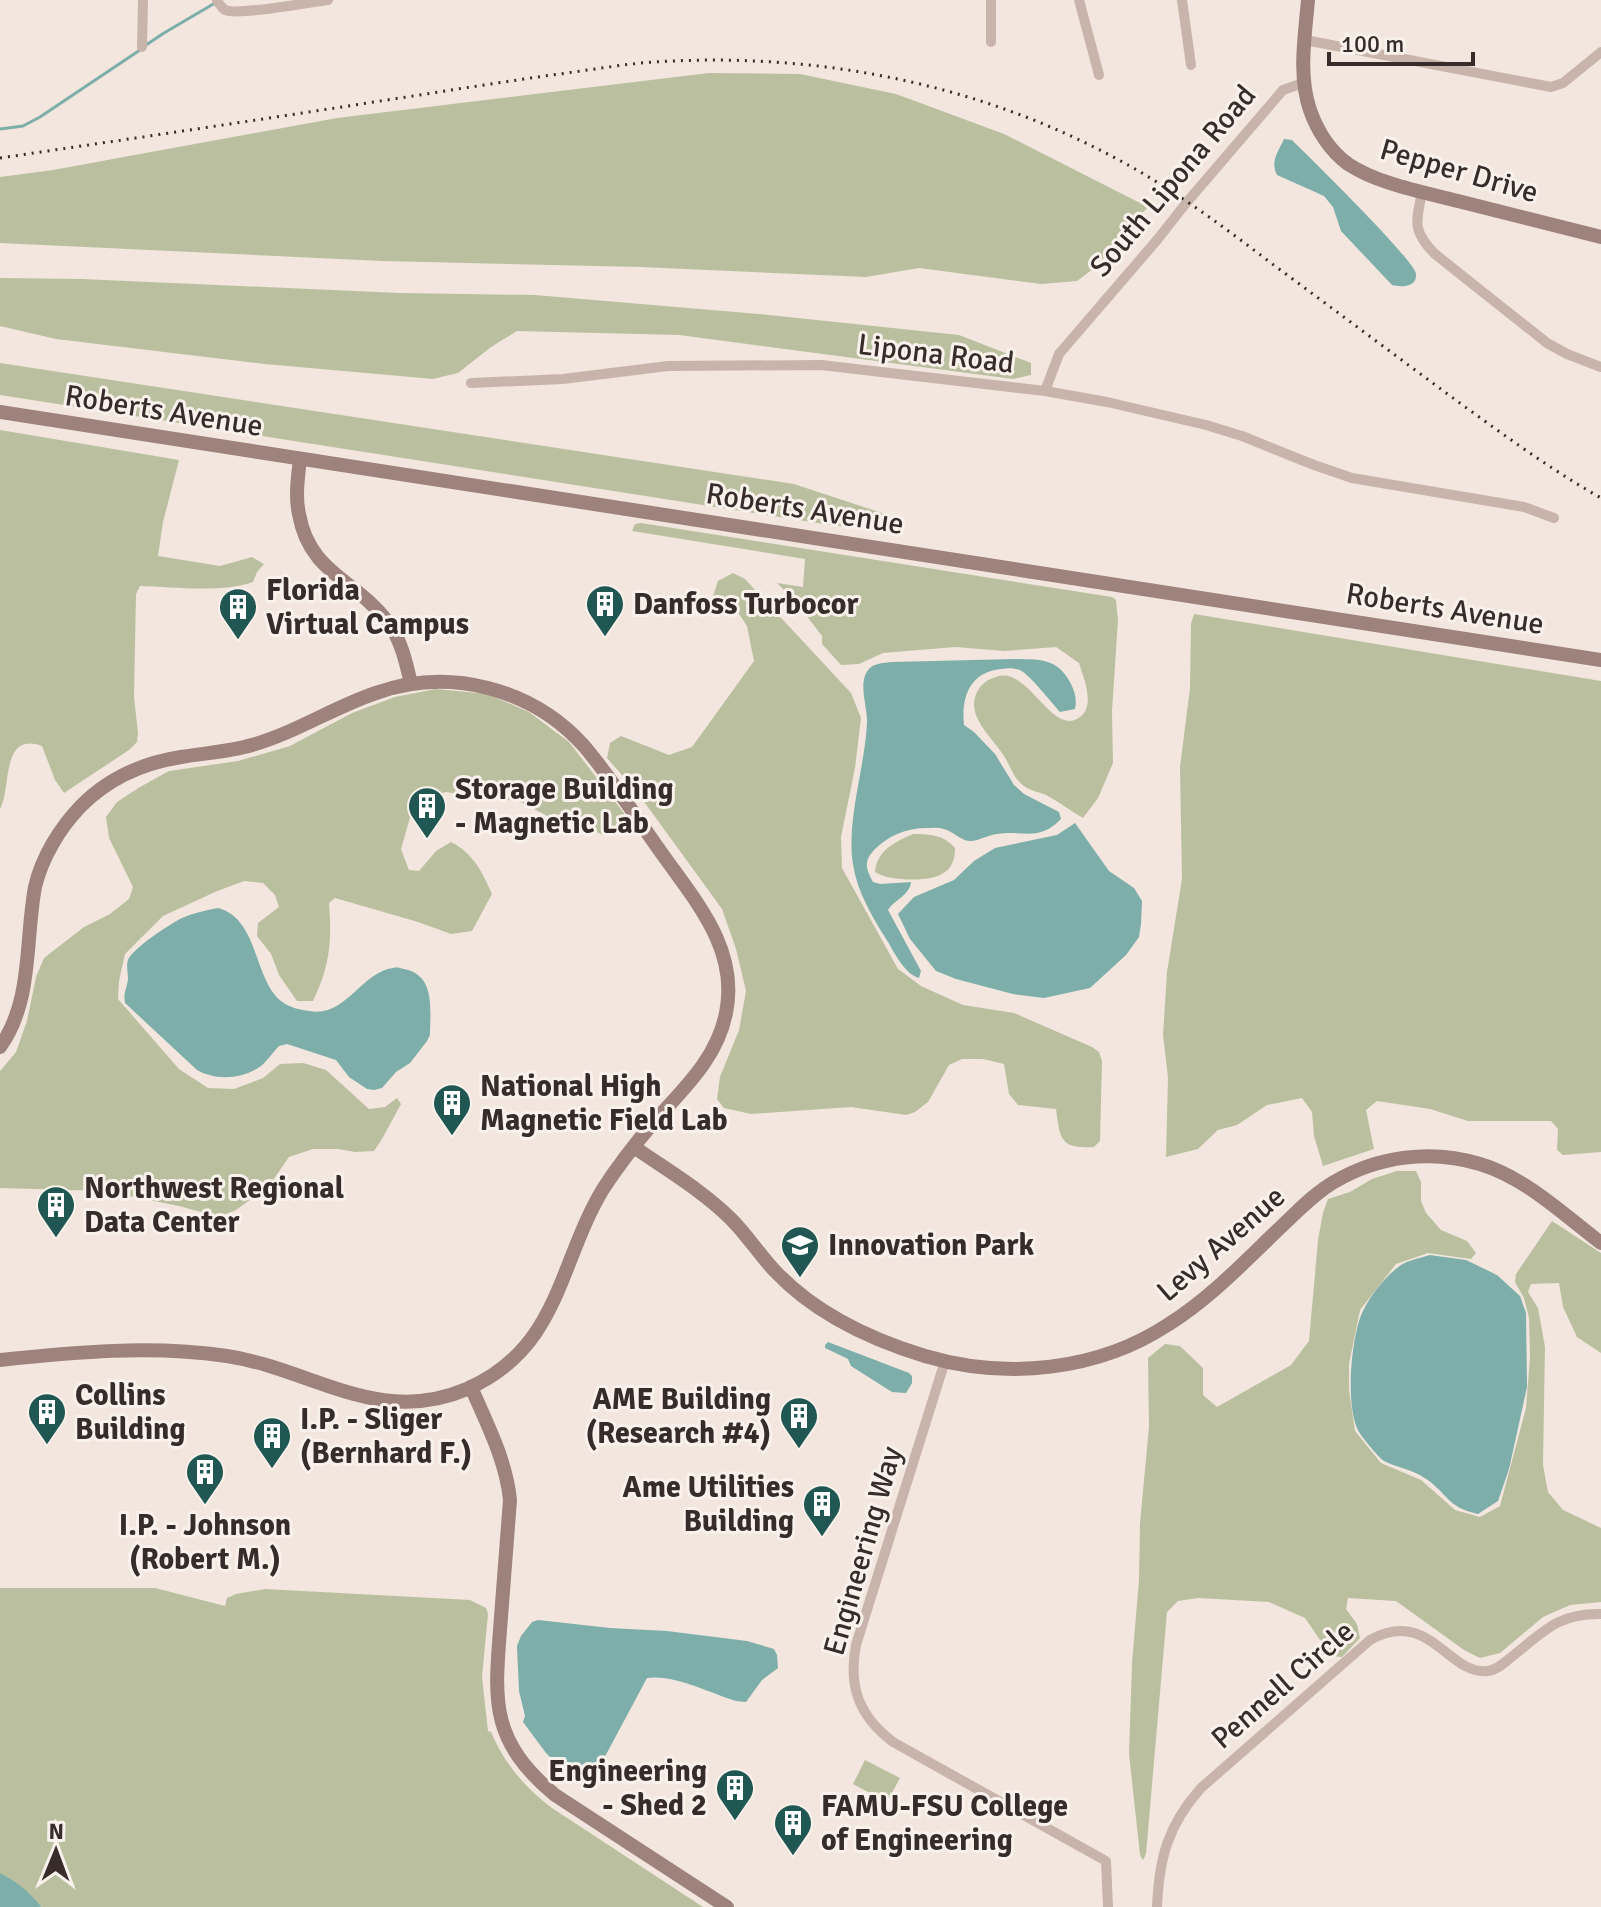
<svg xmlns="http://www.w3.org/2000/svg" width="1601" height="1907" font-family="Signika,sans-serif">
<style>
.green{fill:#bac09f}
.water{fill:#7eaea9}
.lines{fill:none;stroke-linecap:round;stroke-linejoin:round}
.stream{stroke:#7eaea9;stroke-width:3}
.street{stroke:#c9b4ab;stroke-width:10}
.secondary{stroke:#9d837c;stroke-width:14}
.rail{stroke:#372c2a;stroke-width:3;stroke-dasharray:2 6;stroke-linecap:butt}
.labels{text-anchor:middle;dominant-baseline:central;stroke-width:6;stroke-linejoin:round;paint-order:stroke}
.street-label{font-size:30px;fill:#372c2a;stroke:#f9f1eb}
.poi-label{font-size:30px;font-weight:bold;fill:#372c2a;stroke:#f9f1eb;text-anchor:start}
</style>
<rect width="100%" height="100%" fill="#f2e6de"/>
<!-- green -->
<g class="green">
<polygon points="709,73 800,74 896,94 1004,134 1148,207 1097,266 1077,281 1041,284 919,268 866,277 641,267 382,261 0,243 0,177 53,170 337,118"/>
<polygon points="0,278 82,279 399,293 535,295 759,314 959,335 1031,363 1031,375 1013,379 679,335 517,331 491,347 458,373 433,379 265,364 56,339 0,326"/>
<polygon points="0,363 794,484 888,515 896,520 895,528 837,526 0,395"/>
<path d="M0,430L179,460L163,522L158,556L220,566L252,557L264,564L257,572L253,582C222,593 174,587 140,586L136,594L134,697L138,733L137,742L129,750L64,793L55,780L42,746C0,731 12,788 0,809Z"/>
<path d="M641,523L1112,597L1116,600L1118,620L1112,711L1113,763L1098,798L1083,818C1071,811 1059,802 1046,795C1039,792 1031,791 1024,786C1013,778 1011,767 1004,756C992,737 965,716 977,692C981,684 988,679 996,677C1027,665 1050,733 1077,719C1097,709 1084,679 1079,663L1056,647L1004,651L955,647L883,653L859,664L841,665L822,644V636L806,615L791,597L777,583L803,587L805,559L632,531L635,524Z"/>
<path d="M733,573L745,579L851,693L861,718L855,768L841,837L842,868L898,969L921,986L963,1005L1014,1013L1092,1047L1099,1052L1102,1061L1100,1141L1094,1147C1060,1149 1060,1139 1056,1109L1018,1105L1009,1094L1004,1064L983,1059H962L949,1065L928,1102L915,1112L906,1115L851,1107L751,1114L724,1108L717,1099L720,1077L739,1030L746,991L736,949L722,909L637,792L607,758L610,743L621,736L669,755L692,747L754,661L747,626L738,612L712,599L718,581Z"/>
<polygon points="1194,614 1601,681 1601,1152 1563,1155 1557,1150 1558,1129 1551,1121 1468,1121 1430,1109 1377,1101 1366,1110 1374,1149 1323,1166 1314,1136 1312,1112 1302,1098 1267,1105 1237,1125 1218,1130 1198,1149 1166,1157 1168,1077 1163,1035 1167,972 1182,879 1180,767 1190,688 1191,624"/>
<path d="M436,689L488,694L529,712L569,742L630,821L626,828L603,835L572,820L553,819L519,801L483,798L446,792L415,800L401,849L409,870L419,871L436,851L451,842C474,854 482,872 492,894L472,931L451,934L418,922L335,898L329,903C332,942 330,965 313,1001H297L279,975L271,954L257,936L258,923L279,907L275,895L263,883L244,881L215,892L163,916L125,954L119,981L118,999L179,1069L208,1088L234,1089L263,1078L280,1064L303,1063L326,1070L369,1109L385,1107L397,1098L401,1104L382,1139L374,1151L355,1152L338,1149H313L289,1157L269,1186L236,1210L219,1217L179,1206L104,1191L0,1188V1071L16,1052L27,1021L36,977L44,958L84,927L110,914L129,899L133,887L109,838L106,817L117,802L140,787L169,771L238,761L290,746L352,713L395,697Z"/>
<path d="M913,834C930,834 944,835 955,848C955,859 952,870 940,875C926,882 888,881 875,872C877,850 895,842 913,834Z"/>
<polygon points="1397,1171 1416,1171 1421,1182 1421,1201 1426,1213 1441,1230 1467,1241 1476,1253 1471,1259 1428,1253 1396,1264 1360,1310 1349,1364 1349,1390 1355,1431 1381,1463 1421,1480 1455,1510 1480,1517 1500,1506 1526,1408 1530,1357 1529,1318 1524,1298 1515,1282 1516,1274 1552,1221 1601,1253 1601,1353 1577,1337 1563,1307 1559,1283 1531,1284 1528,1292 1538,1308 1545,1347 1543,1465 1548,1492 1563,1510 1601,1528 1601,1602 1570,1605 1543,1617 1500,1653 1480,1658 1464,1650 1396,1601 1348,1598 1346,1609 1357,1624 1360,1638 1342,1657 1331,1656 1305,1618 1269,1602 1198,1598 1178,1601 1167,1612 1146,1854 1143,1860 1140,1855 1129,1754 1132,1663 1139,1580 1140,1523 1149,1427 1148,1358 1165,1344 1180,1346 1203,1368 1203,1395 1217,1407 1291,1365 1309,1341 1318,1240 1323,1213 1328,1199 1350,1192 1372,1179"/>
<path d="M0,1588H155L225,1606L227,1598L236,1594L265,1589L470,1600L486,1608L488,1614L482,1677L488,1731L491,1732C504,1763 525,1788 552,1808L703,1907H0Z"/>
<polygon points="865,1760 900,1778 887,1802 853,1784"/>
</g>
<!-- water -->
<g class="water">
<path d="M1284,139L1292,140C1309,157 1414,259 1416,274C1417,288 1400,287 1392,285L1341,231L1333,207L1324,196L1277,175C1270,162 1278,152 1284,139Z"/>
<path d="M1014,659C1040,660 1057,657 1071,684C1075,692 1077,700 1075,709L1060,712C1051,702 1030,675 1020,670C1014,668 1008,668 1001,669C970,672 961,697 964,725L974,732L995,754L1014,785L1024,794L1059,812L1061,819C1039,842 1023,830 997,834C988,835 980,840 972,841C962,842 954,832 944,829C938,827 931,828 925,828C904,829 890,835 875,849C863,861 866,869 873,882L880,884L911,882C910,895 894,900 888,910L921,971L919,978C905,974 895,954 888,942C873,918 857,892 853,864C846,821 865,767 867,723C868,708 857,682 869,669C874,663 884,663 892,662Z"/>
<polygon points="1075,823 1109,871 1134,888 1142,901 1141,924 1139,937 1126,955 1090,988 1044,998 1013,994 956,979 936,971 910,939 898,914 914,897 954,880 974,861 995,848 1057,835"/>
<path d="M218,908C259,919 253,978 281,1001C288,1007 300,1010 309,1011C346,1018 361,972 393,968C398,967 399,968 404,969C436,975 430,1010 430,1035L427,1041L410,1063L396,1072L382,1088L374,1090L367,1089L349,1077L336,1060L287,1044L279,1046C273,1052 267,1061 261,1066C243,1079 216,1081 197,1070L125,1003C123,993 127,988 128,979C128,972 126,966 128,960C133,948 170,924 182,918C194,913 206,910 218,908Z"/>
<path d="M1430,1255L1466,1260L1497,1275L1520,1296L1526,1313L1527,1387L1509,1469L1498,1501L1478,1514C1445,1507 1448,1492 1423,1477C1411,1469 1395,1467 1384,1461C1378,1457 1359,1434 1357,1428C1346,1401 1351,1345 1360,1318C1367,1299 1385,1276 1401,1265C1409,1260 1420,1258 1430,1255Z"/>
<polygon points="828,1342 909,1373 912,1376 912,1383 906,1393 892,1392 851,1366 848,1359 825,1348 825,1345"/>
<path d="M538,1620L610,1628L667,1631L747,1641L774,1649L777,1655L778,1668L762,1680L746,1702L736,1701C710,1693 674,1674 647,1678L601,1764L588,1780L582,1781L574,1778L560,1767L546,1753L523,1722L525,1716L519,1691L517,1646L521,1636L532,1622Z"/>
<path d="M0,1873C17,1882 30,1892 41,1907H0Z"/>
</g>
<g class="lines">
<!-- stream -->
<g class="stream">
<polyline points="146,45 164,33 215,3"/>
<polyline points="0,129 23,126 40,117 140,50"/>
</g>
<!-- street -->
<g class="street">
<path d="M217,0C218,2 222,8 225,10C237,16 311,2 328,0"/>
<polyline points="991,0 991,42"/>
<polyline points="1079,0 1099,75"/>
<polyline points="1182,0 1191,65"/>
<polyline points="1305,40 1551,87 1563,83 1601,52"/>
<polyline points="142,47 143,0"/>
<path d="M1422,192C1416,222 1412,231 1435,254L1547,343L1567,354L1601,367"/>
<polyline points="471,383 563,379 668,366 821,365 1045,391 1107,402 1206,425 1242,436 1314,465 1352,478 1524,507 1554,518"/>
<polyline points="1045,391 1059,354 1157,240 1187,202 1283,90 1303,83"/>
<path d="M945,1361L856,1645C848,1687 859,1716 893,1742L1106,1861L1108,1907"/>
<path d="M1157,1907C1159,1858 1168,1825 1201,1788L1370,1640C1430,1607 1448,1676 1488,1671C1498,1670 1506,1661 1514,1655C1545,1630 1560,1613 1601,1614"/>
</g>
<!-- secondary -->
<g class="secondary">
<path d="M1308,0C1305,36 1298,75 1310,110C1317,130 1330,151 1348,164C1378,184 1423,192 1458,201C1506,213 1553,225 1601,237"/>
<polyline points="0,412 1601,660"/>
<path d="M300,459C298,477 295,496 299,514C309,573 356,580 387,621C401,639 406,662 411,684"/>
<path d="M0,1047C33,1001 25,940 35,887C42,857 60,828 80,807C107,779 143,763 181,757C204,753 229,752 252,745C295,733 334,707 376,693C449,667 532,688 584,746C613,780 637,819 663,855C697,903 739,950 726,1013C717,1059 683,1089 653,1123C635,1144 618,1166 603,1189C558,1264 560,1348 467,1389C378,1427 312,1369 227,1356C152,1345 75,1352 0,1360"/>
<path d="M634,1147C667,1170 703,1191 731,1219C747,1235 759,1254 774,1270C814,1313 869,1339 925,1356C1006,1380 1098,1371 1169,1324C1212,1297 1247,1259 1283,1225C1299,1210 1315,1193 1334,1182C1378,1156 1431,1149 1480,1164C1526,1178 1563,1214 1601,1243"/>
<path d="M471,1387C487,1424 506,1460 510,1500C507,1539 504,1578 501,1617C495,1698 487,1738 555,1795L727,1907"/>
</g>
<!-- rail -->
<path class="rail" d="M0,158C129,139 258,120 387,100C445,91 502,82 559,74C591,70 623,64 654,62C826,51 998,87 1147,176C1192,203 1233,234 1275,266C1336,311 1396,356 1457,401C1504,435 1550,469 1601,498"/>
</g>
<!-- icons -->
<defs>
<symbol id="building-pin" viewBox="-11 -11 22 30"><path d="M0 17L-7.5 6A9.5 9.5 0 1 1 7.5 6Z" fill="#215753" stroke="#f9f1eb"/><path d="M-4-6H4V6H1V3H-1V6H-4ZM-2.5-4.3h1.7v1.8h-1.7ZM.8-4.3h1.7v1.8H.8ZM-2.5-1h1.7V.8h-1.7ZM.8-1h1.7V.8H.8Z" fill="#fff"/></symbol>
<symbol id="university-pin" viewBox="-11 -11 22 30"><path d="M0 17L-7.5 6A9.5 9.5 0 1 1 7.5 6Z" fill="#215753" stroke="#f9f1eb"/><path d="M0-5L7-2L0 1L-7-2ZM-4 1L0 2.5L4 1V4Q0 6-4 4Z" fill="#fff"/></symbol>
</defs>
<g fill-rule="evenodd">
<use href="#building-pin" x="583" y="582" width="44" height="60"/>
<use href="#building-pin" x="216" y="585" width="44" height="60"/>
<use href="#building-pin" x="405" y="784" width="44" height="60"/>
<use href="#building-pin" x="430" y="1081" width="44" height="60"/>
<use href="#building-pin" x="34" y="1183" width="44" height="60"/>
<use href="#university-pin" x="778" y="1223" width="44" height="60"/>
<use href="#building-pin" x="25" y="1390" width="44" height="60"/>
<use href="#building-pin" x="777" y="1394" width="44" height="60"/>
<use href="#building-pin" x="250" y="1414" width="44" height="60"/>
<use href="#building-pin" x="183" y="1450" width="44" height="60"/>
<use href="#building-pin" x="800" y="1482" width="44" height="60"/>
<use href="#building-pin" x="713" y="1766" width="44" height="60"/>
<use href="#building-pin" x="771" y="1801" width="44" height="60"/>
</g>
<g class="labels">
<!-- street labels -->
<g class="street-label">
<text transform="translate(1459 171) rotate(16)">Pepper Drive</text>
<text transform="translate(1173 181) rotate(-50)">South Lipona Road</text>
<text transform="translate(936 354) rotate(7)">Lipona Road</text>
<text transform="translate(164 411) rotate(9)">Roberts Avenue</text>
<text transform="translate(805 509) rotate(9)">Roberts Avenue</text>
<text transform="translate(1445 609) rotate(9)">Roberts Avenue</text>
<text transform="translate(1221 1244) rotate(-41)">Levy Avenue</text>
<text transform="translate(863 1551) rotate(-74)">Engineering Way</text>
<text transform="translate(1283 1685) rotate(-41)">Pennell Circle</text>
</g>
<!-- poi labels -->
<g class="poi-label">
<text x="266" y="590">Florida<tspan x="266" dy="34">Virtual Campus</tspan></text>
<text x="633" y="604">Danfoss Turbocor</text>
<text x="455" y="789">Storage Building<tspan x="455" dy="34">- Magnetic Lab</tspan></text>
<text x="480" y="1086">National High<tspan x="480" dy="34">Magnetic Field Lab</tspan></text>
<text x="84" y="1188">Northwest Regional<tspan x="84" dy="34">Data Center</tspan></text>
<text x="828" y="1245">Innovation Park</text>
<text x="75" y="1395">Collins<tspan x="75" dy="34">Building</tspan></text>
<text x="771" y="1399" text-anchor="end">AME Building<tspan x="771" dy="34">(Research #4)</tspan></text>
<text x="300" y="1419">I.P. - Sliger<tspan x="300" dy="34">(Bernhard F.)</tspan></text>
<text x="794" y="1487" text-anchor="end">Ame Utilities<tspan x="794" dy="34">Building</tspan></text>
<text x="205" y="1525" text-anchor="middle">I.P. - Johnson<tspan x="205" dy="34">(Robert M.)</tspan></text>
<text x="707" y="1771" text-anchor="end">Engineering<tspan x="707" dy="34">- Shed 2</tspan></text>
<text x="821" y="1806">FAMU-FSU College<tspan x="821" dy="34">of Engineering</tspan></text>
</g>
</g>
<!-- north arrow -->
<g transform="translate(56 1851) rotate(1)" stroke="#f9f1eb" stroke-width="6" paint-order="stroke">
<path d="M0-6L14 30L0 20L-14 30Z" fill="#372c2a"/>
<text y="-12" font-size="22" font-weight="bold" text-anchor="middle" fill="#372c2a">N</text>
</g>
<!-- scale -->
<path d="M1329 52v12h144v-12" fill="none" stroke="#372c2a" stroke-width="4"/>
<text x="1341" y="52" font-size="24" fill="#372c2a" stroke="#f9f1eb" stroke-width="6" paint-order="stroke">100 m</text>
</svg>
